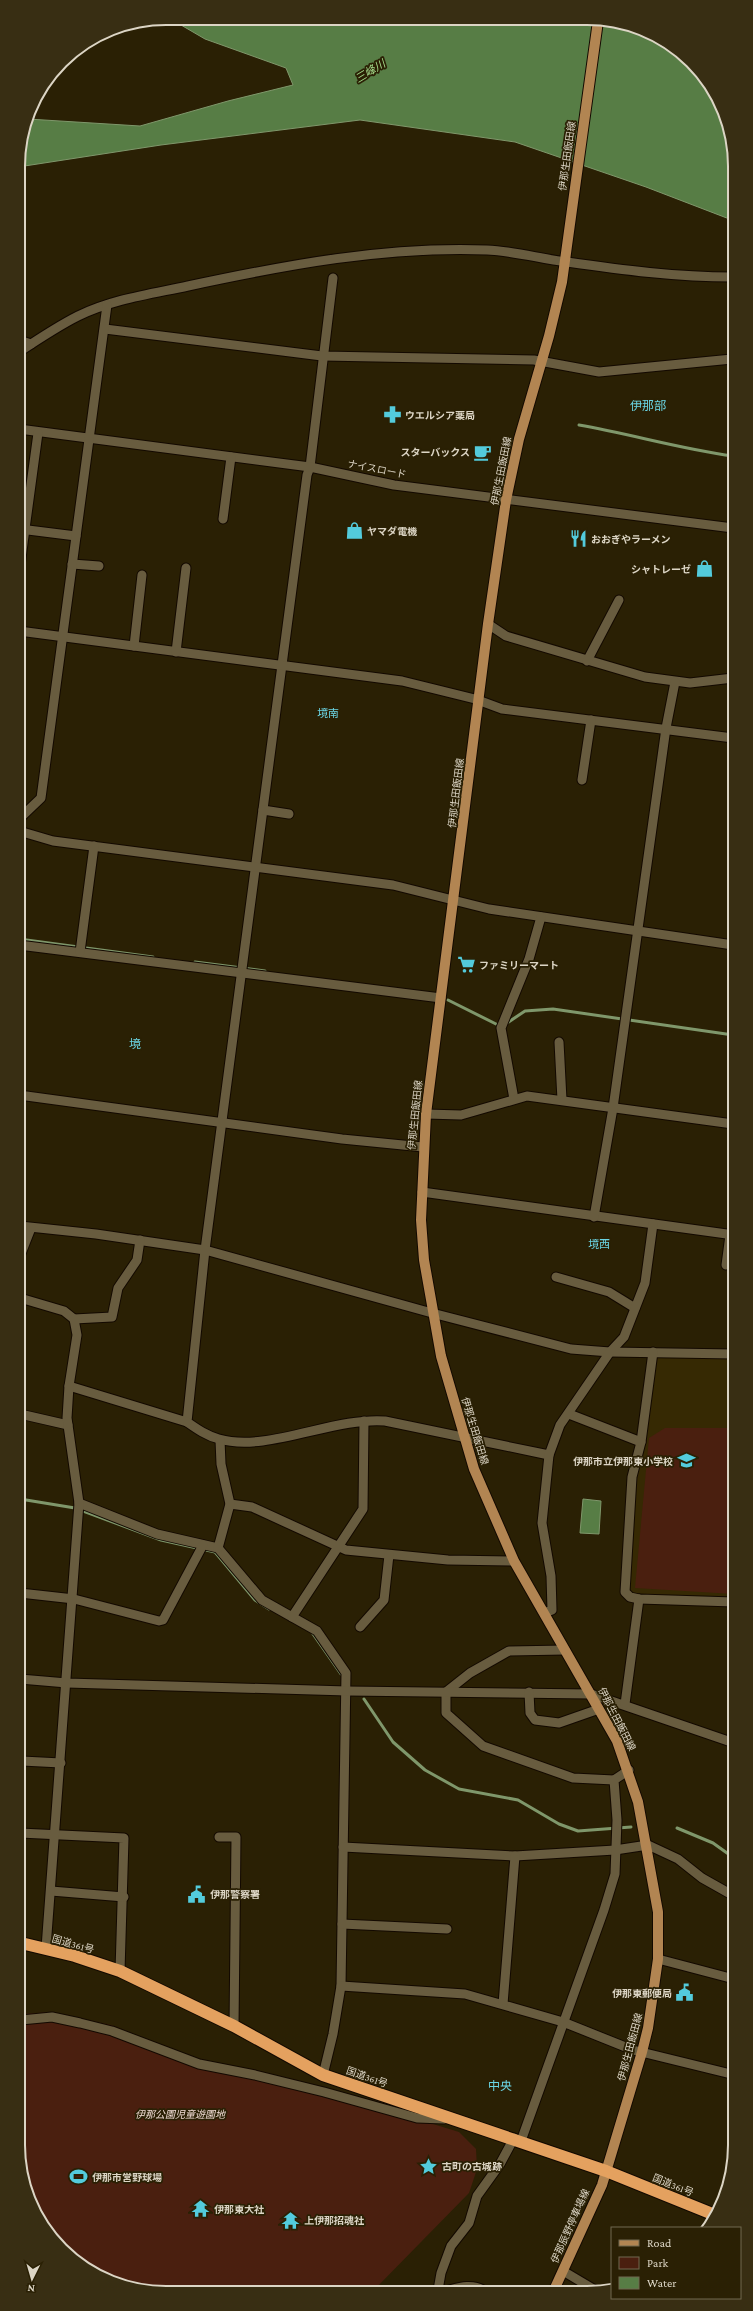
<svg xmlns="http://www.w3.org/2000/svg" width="753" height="2311" font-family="'Crimson Pro','Noto Sans JP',serif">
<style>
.built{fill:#362903}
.green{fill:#4a1f0f}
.water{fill:#577d45;stroke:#7f976b}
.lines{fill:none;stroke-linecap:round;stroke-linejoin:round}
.stream{stroke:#7f976b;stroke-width:3}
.minor-casing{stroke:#130900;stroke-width:11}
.major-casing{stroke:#130900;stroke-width:12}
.highway-casing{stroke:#130900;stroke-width:14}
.minor{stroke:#685c3f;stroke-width:9}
.major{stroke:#b28552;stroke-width:10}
.highway{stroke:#e4a15f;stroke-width:12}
.labels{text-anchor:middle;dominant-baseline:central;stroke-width:3.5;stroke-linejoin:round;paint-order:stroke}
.street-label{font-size:10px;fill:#dcd5c5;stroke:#2a2004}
.poi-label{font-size:10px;font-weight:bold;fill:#dcd5c5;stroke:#2a2004;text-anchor:start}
.park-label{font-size:10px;font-style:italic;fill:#f1ddd6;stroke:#2a2004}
.water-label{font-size:11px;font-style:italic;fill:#a6de8d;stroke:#2a2004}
.neighbourhood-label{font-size:11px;fill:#6bd5e4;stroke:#2a2004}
.quarter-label{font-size:12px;fill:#6bd5e4;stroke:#2a2004}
.rim{fill:none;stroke:#dcd5c5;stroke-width:2}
</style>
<rect width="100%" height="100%" fill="#2a2004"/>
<!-- built -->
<polygon class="built" points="655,1357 734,1358 734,1598 633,1595 627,1588 635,1479"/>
<!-- green -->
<g class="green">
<polygon points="665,1428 730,1428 734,1515 734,1594 635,1588 649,1438"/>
<polygon points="52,2012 111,2025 201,2060 293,2081 459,2132 476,2149 477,2169 469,2193 374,2290 137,2290 100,2278 61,2250 38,2219 21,2174 21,2014"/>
</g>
<!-- water -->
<g class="water">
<polygon points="169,18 616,21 661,38 692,61 720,100 732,137 732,220 646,187 515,142 360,120 161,145 18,167 18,156 28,119 140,126 228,101 293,85 286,68 205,39"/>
<polygon points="583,1499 601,1501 599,1534 580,1533"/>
</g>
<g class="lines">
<!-- stream -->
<g class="stream">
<path d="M579,425C631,434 681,449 733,456"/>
<polyline points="19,939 153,957"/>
<polyline points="195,962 265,971"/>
<polyline points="448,1000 500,1026"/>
<polyline points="507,1023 525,1011 553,1009 733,1035"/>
<polyline points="20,1499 75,1508 161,1540 215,1552 255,1600 269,1609"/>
<polyline points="311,1631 341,1674"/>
<polyline points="364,1699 393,1742 425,1770 459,1789 518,1800 559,1824 578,1831 631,1827"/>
<polyline points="677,1828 713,1843 734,1858"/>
</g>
<defs>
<g id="minor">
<path d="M333,278L310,467L307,475L205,1250L187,1422C197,1429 207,1436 219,1439C267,1453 333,1417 385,1421L549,1455"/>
<polyline points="105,329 322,356 534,360 599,372 732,359"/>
<polyline points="19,340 31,344"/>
<path d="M19,352C37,340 58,326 78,316C113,299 151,294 188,286C286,265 386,246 487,250C514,251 541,259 567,262C622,270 677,277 732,277"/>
<polyline points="19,429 310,467 394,485 733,528"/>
<polyline points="223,519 231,457"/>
<polyline points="20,529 76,536"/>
<polyline points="72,564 99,566"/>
<polyline points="19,573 38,433"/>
<polyline points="488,624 506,636 645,677 690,683 733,678"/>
<polyline points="19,631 402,681 475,699 502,709 733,738"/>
<polyline points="134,646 142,575"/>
<polyline points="176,652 186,568"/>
<polyline points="587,661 619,600"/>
<polyline points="582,780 591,720"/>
<polyline points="263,810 289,814"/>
<polyline points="19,819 41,798 107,305"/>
<polyline points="19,831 53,841 393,885 489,909 733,945"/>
<polyline points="19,945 441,998"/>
<polyline points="80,952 94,846"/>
<polyline points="559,1042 562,1100"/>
<polyline points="19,1095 342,1139 423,1147"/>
<polyline points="514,1099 501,1028 529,959 541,917"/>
<polyline points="426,1114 461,1115 527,1096 733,1124"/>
<polyline points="422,1192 734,1235"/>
<polyline points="594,1217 613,1108 666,728 675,682"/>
<polyline points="20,1226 96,1234 205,1250 432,1313 571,1349 610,1352 734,1354"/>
<polyline points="20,1256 31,1228"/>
<polyline points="726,1265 730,1235"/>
<polyline points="556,1277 609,1292 635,1308"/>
<polyline points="20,1298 64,1311 74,1319"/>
<polyline points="653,1352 641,1442 632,1477 625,1592 630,1597 639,1599 734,1602"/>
<polyline points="69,1386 187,1422"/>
<polyline points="20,1414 68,1425"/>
<polyline points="569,1414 641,1442"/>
<polyline points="79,1503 157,1534 218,1548 262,1600 317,1631 346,1673 341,1986 333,2034 323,2075"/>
<polyline points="230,1504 252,1507 346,1550 448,1560 514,1561"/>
<polyline points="218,1548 230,1504 221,1464 220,1440"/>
<polyline points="20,1593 74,1599 159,1621 163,1620 203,1545"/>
<polyline points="544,1613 552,1610 551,1576 542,1523 549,1455 560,1425 610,1352 624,1337 645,1283 653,1224"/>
<polyline points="292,1617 363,1509 364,1421"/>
<polyline points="360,1627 384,1600 389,1555"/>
<polyline points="565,1650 509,1651 470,1673 446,1692 446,1713 483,1746 573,1778 614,1780"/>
<polyline points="20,1679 67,1683 347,1691 591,1694 734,1743"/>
<polyline points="529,1692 530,1713 535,1720 559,1723 599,1709"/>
<polyline points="625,1704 639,1599"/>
<polyline points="22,1761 61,1763"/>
<polyline points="20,1833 124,1838 120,1971"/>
<polyline points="219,1837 236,1837 234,2026"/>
<polyline points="343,1847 515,1856 615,1850 648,1845 678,1859 702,1878 734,1896"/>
<polyline points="51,1891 124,1897"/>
<polyline points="342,1924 447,1929"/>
<polyline points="46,1948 79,1503 67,1418 69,1386 77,1335 74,1319 112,1317 118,1288 137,1260 140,1240"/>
<polyline points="658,1959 734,1979"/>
<polyline points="341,1986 465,1994 563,2022 633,2050 735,2075"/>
<polyline points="503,2004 515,1856"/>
<polyline points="21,2020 52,2017 80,2023 112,2031 199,2064 255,2075 324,2092 417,2118 444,2119"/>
<polyline points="521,2141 604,1910 615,1874 617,1820 614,1780 629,1770"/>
<polyline points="563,2271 595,2290"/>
<polyline points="438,2290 441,2273 451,2246 469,2223 477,2196 500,2164 514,2138"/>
<path d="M449,2290C461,2287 472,2284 483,2290"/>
</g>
<polyline id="major" points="554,2290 602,2185 642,2052 648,2028 658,1959 658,1912 638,1802 617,1741 514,1561 474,1469 441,1356 424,1260 421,1220 426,1114 488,624 506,500 519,439 549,336 562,282 598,21"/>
<polyline id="highway" points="21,1943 75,1956 120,1971 234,2026 323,2075 606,2171 715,2215"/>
</defs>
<!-- minor casing -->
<use href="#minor" class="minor-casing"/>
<!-- major casing -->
<use href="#major" class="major-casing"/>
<!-- highway casing -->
<use href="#highway" class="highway-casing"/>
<!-- minor -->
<use href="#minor" class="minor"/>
<!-- major -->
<use href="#major" class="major"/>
<!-- highway -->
<use href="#highway" class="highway"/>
</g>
<!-- icons -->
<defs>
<symbol id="pharmacy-bare" viewBox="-9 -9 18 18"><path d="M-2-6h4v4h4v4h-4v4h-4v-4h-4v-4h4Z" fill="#53cbdc" stroke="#2a2004" stroke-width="2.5" paint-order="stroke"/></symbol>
<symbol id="cafe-bare" viewBox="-9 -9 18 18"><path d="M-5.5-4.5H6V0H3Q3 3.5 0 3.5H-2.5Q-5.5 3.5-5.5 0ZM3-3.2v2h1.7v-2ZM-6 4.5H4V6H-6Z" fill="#53cbdc" stroke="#2a2004" stroke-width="2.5" paint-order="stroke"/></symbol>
<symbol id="shop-bare" viewBox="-9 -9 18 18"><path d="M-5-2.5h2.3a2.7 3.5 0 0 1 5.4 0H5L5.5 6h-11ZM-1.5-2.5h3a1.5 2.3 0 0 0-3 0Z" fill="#53cbdc" stroke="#2a2004" stroke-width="2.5" paint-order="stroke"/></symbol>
<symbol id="restaurant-bare" viewBox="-9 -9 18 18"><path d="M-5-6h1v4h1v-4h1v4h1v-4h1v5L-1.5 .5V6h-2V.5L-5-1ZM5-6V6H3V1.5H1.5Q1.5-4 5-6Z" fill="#53cbdc" stroke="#2a2004" stroke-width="2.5" paint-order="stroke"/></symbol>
<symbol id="supermarket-bare" viewBox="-9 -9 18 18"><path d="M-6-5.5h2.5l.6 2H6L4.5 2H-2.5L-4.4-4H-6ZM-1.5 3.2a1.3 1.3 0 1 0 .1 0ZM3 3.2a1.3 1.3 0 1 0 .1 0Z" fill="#53cbdc" stroke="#2a2004" stroke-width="2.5" paint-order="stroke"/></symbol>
<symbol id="school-bare" viewBox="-9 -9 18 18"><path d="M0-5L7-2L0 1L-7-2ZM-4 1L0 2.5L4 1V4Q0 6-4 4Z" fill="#53cbdc" stroke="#2a2004" stroke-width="2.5" paint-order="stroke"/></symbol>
<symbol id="civic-bare" viewBox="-9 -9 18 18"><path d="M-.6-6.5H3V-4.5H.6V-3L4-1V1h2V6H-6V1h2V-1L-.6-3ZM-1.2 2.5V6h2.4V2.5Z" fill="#53cbdc" stroke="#2a2004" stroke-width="2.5" paint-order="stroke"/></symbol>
<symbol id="sight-bare" viewBox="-9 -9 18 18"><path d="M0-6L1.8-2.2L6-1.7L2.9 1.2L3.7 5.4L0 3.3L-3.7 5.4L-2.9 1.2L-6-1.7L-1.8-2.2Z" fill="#53cbdc" stroke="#2a2004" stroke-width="2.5" paint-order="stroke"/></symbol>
<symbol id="stadium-bare" viewBox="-9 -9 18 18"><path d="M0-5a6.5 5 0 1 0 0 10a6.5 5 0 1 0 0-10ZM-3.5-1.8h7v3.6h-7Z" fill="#53cbdc" stroke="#2a2004" stroke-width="2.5" paint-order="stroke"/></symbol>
<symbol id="temple-bare" viewBox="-9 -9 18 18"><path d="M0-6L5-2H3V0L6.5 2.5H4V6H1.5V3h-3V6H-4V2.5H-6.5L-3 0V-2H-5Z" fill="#53cbdc" stroke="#2a2004" stroke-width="2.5" paint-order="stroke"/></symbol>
</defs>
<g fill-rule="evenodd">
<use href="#pharmacy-bare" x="380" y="402" width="25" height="25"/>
<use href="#cafe-bare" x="470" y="440" width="25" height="25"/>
<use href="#shop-bare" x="342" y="518" width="25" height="25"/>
<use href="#restaurant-bare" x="566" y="526" width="25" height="25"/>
<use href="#shop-bare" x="692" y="556" width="25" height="25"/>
<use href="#supermarket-bare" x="454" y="952" width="25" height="25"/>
<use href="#school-bare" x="674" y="1448" width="25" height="25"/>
<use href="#civic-bare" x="184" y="1882" width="25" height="25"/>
<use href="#civic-bare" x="672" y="1980" width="25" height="25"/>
<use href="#sight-bare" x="416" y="2154" width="25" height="25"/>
<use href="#stadium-bare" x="66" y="2164" width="25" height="25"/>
<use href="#temple-bare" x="188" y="2196" width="25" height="25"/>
<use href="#temple-bare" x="278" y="2208" width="25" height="25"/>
</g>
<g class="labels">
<!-- street labels -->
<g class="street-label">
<text transform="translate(567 156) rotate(-82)">伊那生田飯田線</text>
<text transform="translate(377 469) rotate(11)">ナイスロード</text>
<text transform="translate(501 471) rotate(-79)">伊那生田飯田線</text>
<text transform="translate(456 793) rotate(-83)">伊那生田飯田線</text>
<text transform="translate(415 1115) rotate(-84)">伊那生田飯田線</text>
<text transform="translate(475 1431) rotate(73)">伊那生田飯田線</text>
<text transform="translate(617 1719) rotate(63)">伊那生田飯田線</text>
<text transform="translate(73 1944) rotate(16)">国道361号</text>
<text transform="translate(630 2047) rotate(-75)">伊那生田飯田線</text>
<text transform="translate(367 2077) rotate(19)">国道361号</text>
<text transform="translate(673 2185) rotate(22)">国道361号</text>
<text transform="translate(570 2226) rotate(-66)">伊那辰野停車場線</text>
</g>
<!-- poi labels -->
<g class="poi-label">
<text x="405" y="415">ウエルシア薬局</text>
<text x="470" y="452" text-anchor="end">スターバックス</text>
<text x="367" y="531">ヤマダ電機</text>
<text x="591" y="539">おおぎやラーメン</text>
<text x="691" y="569" text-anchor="end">シャトレーゼ</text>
<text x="479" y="965">ファミリーマート</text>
<text x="673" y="1461" text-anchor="end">伊那市立伊那東小学校</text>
<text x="210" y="1894">伊那警察署</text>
<text x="672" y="1993" text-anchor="end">伊那東郵便局</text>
<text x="442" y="2166">古町の古城跡</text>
<text x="92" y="2177">伊那市営野球場</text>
<text x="214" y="2209">伊那東大社</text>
<text x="304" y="2220">上伊那招魂社</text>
</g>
<!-- park labels -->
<g class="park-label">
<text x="180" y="2114">伊那公園児童遊園地</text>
</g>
<!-- water labels -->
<g class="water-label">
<text transform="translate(370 71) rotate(-31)">三峰川</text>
</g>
<!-- neighbourhood labels -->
<g class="neighbourhood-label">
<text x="328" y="713">境南</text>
<text x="599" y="1244">境西</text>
</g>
<!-- quarter labels -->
<g class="quarter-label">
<text x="648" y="406">伊那部</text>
<text x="135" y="1044">境</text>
<text x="500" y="2086">中央</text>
</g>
</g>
<!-- crop -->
<path d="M0 0H753V2311H0ZM166 25H587A141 141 0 0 1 728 166V2145A141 141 0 0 1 587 2286H166A141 141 0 0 1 25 2145V166A141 141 0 0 1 166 25Z" fill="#382e13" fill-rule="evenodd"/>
<path class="rim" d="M166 25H587A141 141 0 0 1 728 166V2145A141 141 0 0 1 587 2286H166A141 141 0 0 1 25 2145V166A141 141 0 0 1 166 25Z"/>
<!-- legend -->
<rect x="611" y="2227" width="130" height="72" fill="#2a2004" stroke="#716851"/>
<rect x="619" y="2240" width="20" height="6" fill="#b28552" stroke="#716851"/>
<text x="647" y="2247" font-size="12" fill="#dcd5c5">Road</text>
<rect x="619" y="2257" width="20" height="12" fill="#4a1f0f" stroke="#716851"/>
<text x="647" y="2267" font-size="12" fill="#dcd5c5">Park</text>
<rect x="619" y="2277" width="20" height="12" fill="#577d45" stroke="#716851"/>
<text x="647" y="2287" font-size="12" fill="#dcd5c5">Water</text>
<!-- north arrow -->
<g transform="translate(32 2279) rotate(185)" stroke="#2a2004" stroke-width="3" paint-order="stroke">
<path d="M0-3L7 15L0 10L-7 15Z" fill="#dcd5c5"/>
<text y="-6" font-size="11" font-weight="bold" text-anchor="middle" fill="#dcd5c5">N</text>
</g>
</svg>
